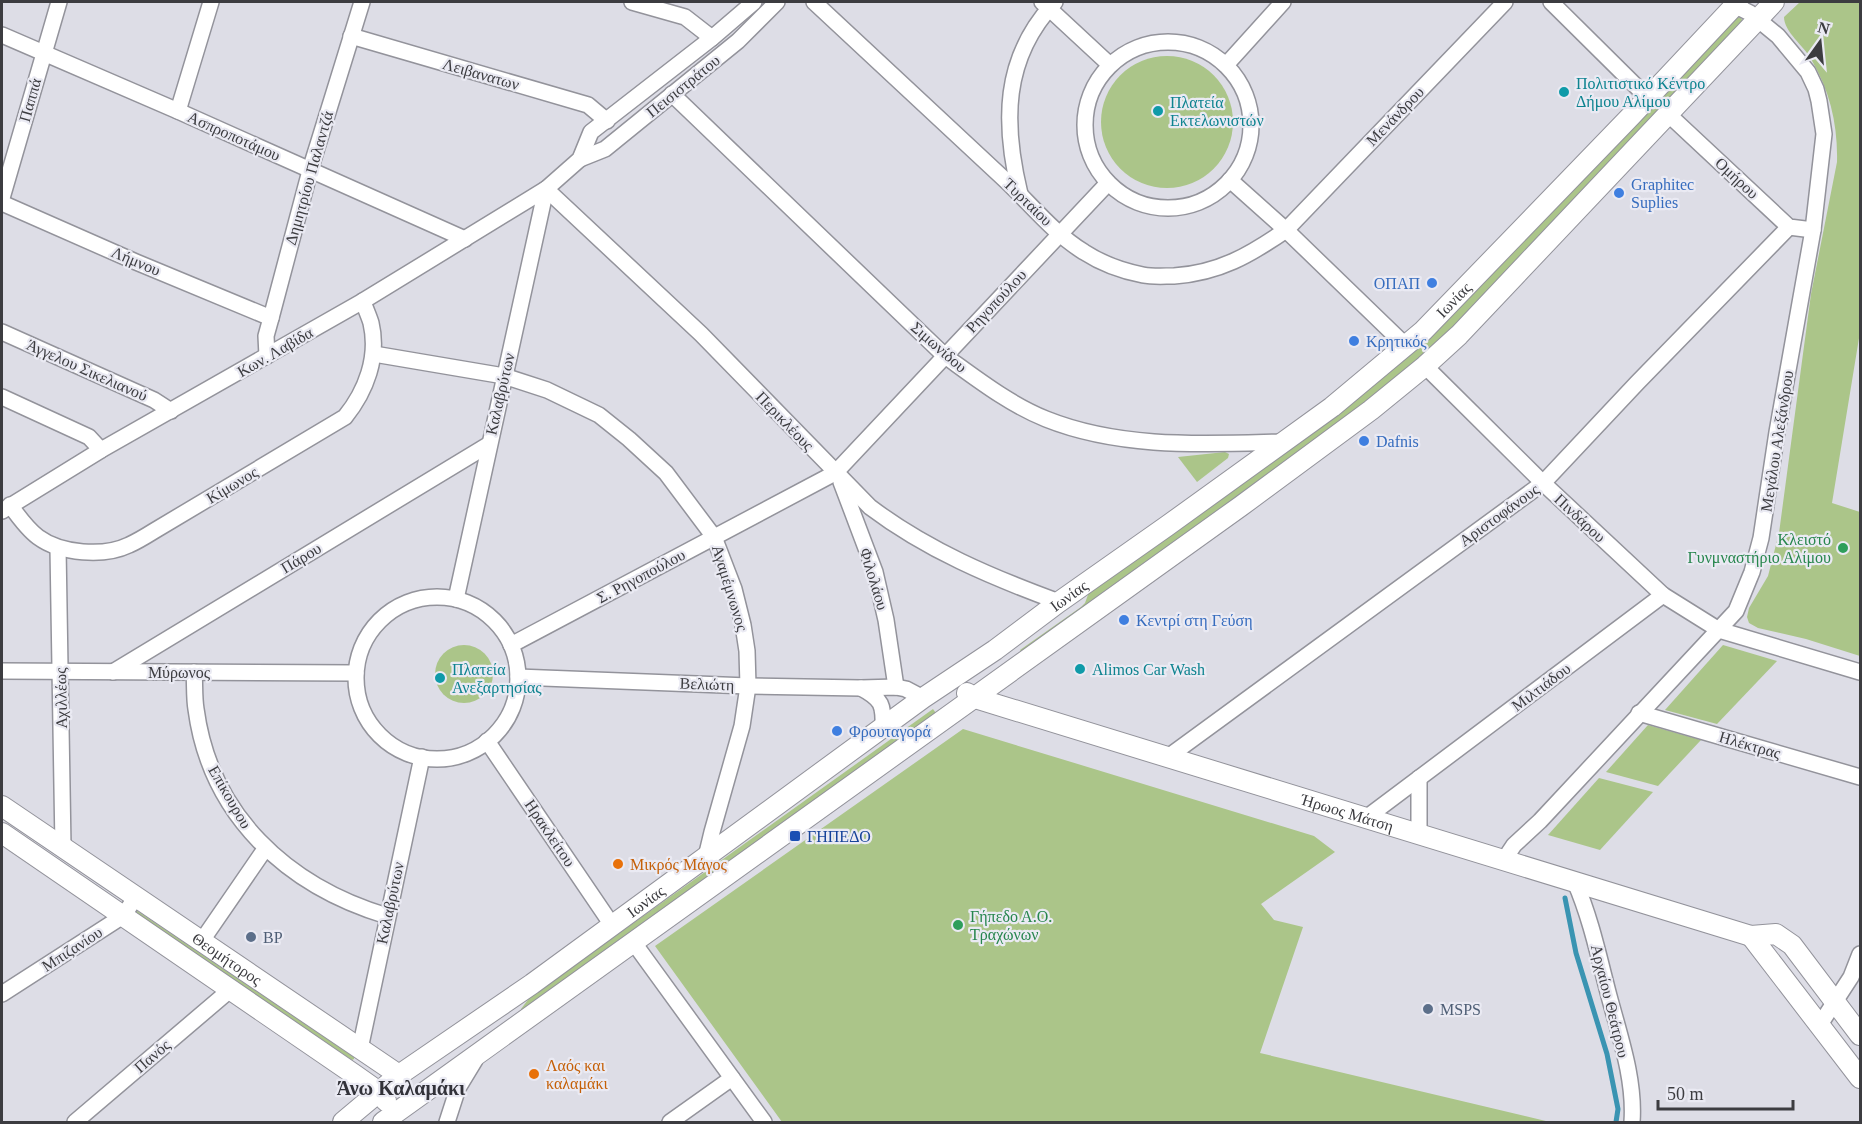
<svg xmlns="http://www.w3.org/2000/svg" width="1862" height="1124" font-family="'Times New Roman',serif">
<style>
.green{fill:#abc589}
.lines{fill:none;stroke-linecap:round;stroke-linejoin:round}
.stream{stroke:#3a94b2;stroke-width:5}
.minor-casing{stroke:#93939b;stroke-width:18}
.tertiary-casing{stroke:#93939b;stroke-width:22}
.minor{stroke:#fff;stroke-width:15}
.tertiary{stroke:#fff;stroke-width:20}
.culture-dot{fill:#0f9aa8;stroke:#eaeaf3;stroke-width:2}
.shop-dot{fill:#3f7fe0;stroke:#eaeaf3;stroke-width:2}
.leisure-dot{fill:#2e9e5b;stroke:#eaeaf3;stroke-width:2}
.transit-dot{fill:#1a4fb4;stroke:#eaeaf3;stroke-width:2}
.food-dot{fill:#e8710a;stroke:#eaeaf3;stroke-width:2}
.service-dot{fill:#5c6f8a;stroke:#eaeaf3;stroke-width:2}
.labels{text-anchor:middle;dominant-baseline:central;stroke-width:4.5;stroke-linejoin:round;paint-order:stroke}
.street-label{font-size:16px;fill:#3c3c40;stroke:#eaeaf3}
.culture-label{font-size:16px;fill:#0d838f;stroke:#eaeaf3;text-anchor:start}
.shop-label{font-size:16px;fill:#366cbe;stroke:#eaeaf3;text-anchor:start}
.leisure-label{font-size:16px;fill:#27864d;stroke:#eaeaf3;text-anchor:end}
.transit-label{font-size:16px;fill:#164399;stroke:#eaeaf3;text-anchor:start}
.food-label{font-size:16px;fill:#c56008;stroke:#eaeaf3;text-anchor:start}
.service-label{font-size:16px;fill:#4e5e75;stroke:#eaeaf3;text-anchor:start}
.quarter-label{font-size:20px;font-weight:bold;fill:#323239;stroke:#eaeaf3}
</style>
<rect width="100%" height="100%" fill="#dddde6"/>
<!-- green -->
<g class="green">
<path d="M1800,2H1860V332L1832,503L1860,512V656L1806,639L1758,628L1749,623L1747,617L1749,608L1768,576L1779,533L1811,294L1837,162C1838,125 1830,91 1811,59C1804,46 1784,32 1784,17Z"/>
<polygon points="1740,17 1743,21 1741,26 1425,356 1370,401 1022,653 1020,650 1081,607 1085,603 1089,592 1332,417 1418,349 1735,18"/>
<circle cx="1167" cy="122" r="66"/>
<polygon points="1225,452 1229,454 1228,458 1197,482 1178,457"/>
<circle cx="464" cy="674" r="29"/>
<polygon points="1723,645 1777,661 1717,724 1665,710"/>
<polygon points="933,709 938,716 523,1013 521,1009 530,997"/>
<polygon points="1648,725 1701,740 1658,786 1606,772"/>
<polygon points="963,729 1314,836 1335,852 1261,904 1274,920 1303,927 1260,1053 1550,1122 782,1122 655,946"/>
<polygon points="1599,778 1653,792 1600,850 1548,835"/>
<polygon points="136,910 354,1057 354,1059 352,1060 134,913"/>
</g>
<g class="lines">
<!-- stream -->
<polyline class="stream" points="1565,898 1576,953 1607,1054 1618,1109 1616,1122"/>
<defs>
<g id="minor">
<polyline points="632,2 685,17 712,38"/>
<path d="M814,2C877,61 940,120 1003,178C1029,202 1053,233 1084,252C1101,263 1122,271 1143,275C1153,277 1164,276 1174,276C1219,273 1250,255 1286,230L1505,2"/>
<polyline points="1042,2 1110,65"/>
<polyline points="1551,2 1648,98"/>
<polyline points="2,35 178,111 465,239"/>
<polyline points="351,36 588,105 607,121"/>
<circle cx="1168" cy="125" r="83"/>
<polyline points="1226,65 1283,2"/>
<path d="M672,94L945,356C977,379 1009,404 1046,419C1121,449 1204,444 1282,442"/>
<polyline points="178,111 211,2"/>
<polyline points="1668,114 1789,227 1813,230"/>
<polyline points="580,159 605,149 738,41 777,2"/>
<polyline points="1230,180 1286,230 1406,346"/>
<path d="M546,189L701,334L870,507C927,550 991,577 1059,602"/>
<path d="M1020,194C1003,124 1002,58 1055,2"/>
<polyline points="2,198 59,2"/>
<polyline points="2,203 136,262 271,318"/>
<polyline points="2,332 154,400 171,411"/>
<polyline points="374,354 504,376 547,390 599,415 629,439 666,473 714,537 734,589 743,625 747,651 748,686 742,726 712,832 706,857"/>
<polyline points="267,356 266,336 271,318 311,167 362,2"/>
<polyline points="1425,366 1543,483 1663,595 1719,630 1860,672"/>
<polyline points="2,397 89,437 101,450"/>
<polyline points="841,482 875,572 886,620 896,687"/>
<path d="M10,505C18,516 27,529 38,537C61,554 104,557 129,545C138,541 146,536 154,531L345,417C366,391 379,357 371,323C369,316 365,308 363,301"/>
<polyline points="2,511 101,450 363,301 546,189 580,159 591,132 712,38 754,2"/>
<polyline points="58,548 63,847"/>
<circle cx="437" cy="678" r="81"/>
<polyline points="456,599 546,189"/>
<polyline points="511,645 835,473 1108,183"/>
<polyline points="2,671 356,673"/>
<polyline points="113,672 488,445"/>
<path d="M194,672C195,684 194,697 196,709C210,815 287,886 387,916"/>
<polyline points="518,677 748,686 861,688 896,687 906,689 923,698"/>
<path d="M861,688C882,699 884,705 883,729"/>
<polyline points="1639,713 1860,777"/>
<polyline points="487,741 612,925"/>
<polyline points="1168,757 1543,483 1637,383 1789,227"/>
<polyline points="1366,818 1663,595"/>
<polyline points="1419,834 1419,778"/>
<polyline points="1504,860 1514,845 1540,821 1736,611 1752,572 1761,538 1777,432 1813,230 1824,134 1819,101 1816,89 1808,72 1778,36 1750,13 1740,8 1731,9"/>
<path d="M1575,882C1591,919 1599,958 1609,996C1620,1037 1635,1080 1632,1122"/>
<polyline points="201,942 265,849"/>
<polyline points="634,943 764,1122"/>
<polyline points="2,994 123,916 136,897"/>
<polyline points="1819,1026 1851,977 1860,954"/>
<polyline points="360,1049 422,757"/>
<polyline points="75,1122 230,990"/>
<polyline points="447,1122 458,1088 475,1060"/>
<polyline points="670,1122 732,1078"/>
</g>
<g id="tertiary">
<path id="s1" d="M967,693L975,698L1751,936L1776,934L1792,945L1860,1035"/>
<path id="s2" d="M2,806L399,1075"/>
<polyline points="2,833 355,1075 379,1092 386,1101"/>
<polyline points="1751,936 1860,1078"/>
<path id="s3" d="M343,1122L399,1075L532,984L923,698L995,650L1059,602L1167,526L1332,407L1423,331L1631,116L1738,2"/>
<polyline points="383,1122 1241,506 1371,410 1425,366 1459,335 1774,2"/>
</g>
</defs>
<!-- minor casing -->
<use href="#minor" class="minor-casing"/>
<!-- tertiary casing -->
<use href="#tertiary" class="tertiary-casing"/>
<!-- minor -->
<use href="#minor" class="minor"/>
<!-- tertiary -->
<use href="#tertiary" class="tertiary"/>
</g>
<!-- markers -->
<g class="culture-dot">
<circle cx="1564" cy="92" r="6"/>
<circle cx="1158" cy="111" r="6"/>
<circle cx="1080" cy="669" r="6"/>
<circle cx="440" cy="678" r="6"/>
</g>
<g class="shop-dot">
<circle cx="1619" cy="193" r="6"/>
<circle cx="1432" cy="283" r="6"/>
<circle cx="1354" cy="341" r="6"/>
<circle cx="1364" cy="441" r="6"/>
<circle cx="1124" cy="620" r="6"/>
<circle cx="837" cy="731" r="6"/>
</g>
<g class="leisure-dot">
<circle cx="1843" cy="548" r="6"/>
<circle cx="958" cy="925" r="6"/>
</g>
<rect class="transit-dot" x="789" y="830" width="12" height="12" rx="3"/>
<g class="food-dot">
<circle cx="618" cy="864" r="6"/>
<circle cx="534" cy="1074" r="6"/>
</g>
<g class="service-dot">
<circle cx="251" cy="937" r="6"/>
<circle cx="1428" cy="1009" r="6"/>
</g>
<g class="labels">
<!-- street labels -->
<g class="street-label">
<text transform="translate(481 74) rotate(16)">Λειβανατων</text>
<text transform="translate(683 86) rotate(-39)">Πεισιστράτου</text>
<text transform="translate(30 100) rotate(-74)">Παππά</text>
<text transform="translate(1395 116) rotate(-46)">Μενάνδρου</text>
<text transform="translate(234 136) rotate(24)">Ασπροποτάμου</text>
<text transform="translate(309 178) rotate(-74)">Δημητρίου Παλαντζά</text>
<text transform="translate(1737 178) rotate(43)">Ομήρου</text>
<text transform="translate(1028 202) rotate(44)">Τυρταίου</text>
<text transform="translate(136 261) rotate(23)">Λήμνου</text>
<text stroke="none"><textPath href="#s3" startOffset="1383">Ιωνίας</textPath></text>
<text transform="translate(996 301) rotate(-47)">Ρηγοπούλου</text>
<text transform="translate(939 347) rotate(41)">Σιμωνίδου</text>
<text transform="translate(275 352) rotate(-30)">Κων. Λαβίδα</text>
<text transform="translate(87 370) rotate(24)">Άγγελου Σικελιανού</text>
<text transform="translate(500 394) rotate(-77)">Καλαβρύτων</text>
<text transform="translate(785 421) rotate(46)">Περικλέους</text>
<text transform="translate(1777 441) rotate(-81)">Μεγάλου Αλεξάνδρου</text>
<text transform="translate(232 485) rotate(-31)">Κίμωνος</text>
<text transform="translate(1499 515) rotate(-36)">Αριστοφάνους</text>
<text transform="translate(1580 518) rotate(43)">Πινδάρου</text>
<text transform="translate(301 558) rotate(-31)">Πάρου</text>
<text transform="translate(641 576) rotate(-28)">Σ. Ρηγοπούλου</text>
<text transform="translate(874 579) rotate(73)">Φιλολάου</text>
<text transform="translate(730 588) rotate(73)">Αγαμέμνωνος</text>
<text stroke="none"><textPath href="#s3" startOffset="897">Ιωνίας</textPath></text>
<text x="179" y="672">Μύρωνος</text>
<text transform="translate(707 684) rotate(2)">Βελιώτη</text>
<text transform="translate(1541 687) rotate(-37)">Μιλτιάδου</text>
<text transform="translate(61 698) rotate(-91)">Αχιλλέως</text>
<text transform="translate(1750 745) rotate(16)">Ηλέκτρας</text>
<text transform="translate(230 797) rotate(60)">Επίκουρου</text>
<text stroke="none"><textPath href="#s1" startOffset="399">Ήρωος Μάτση</textPath></text>
<text transform="translate(550 833) rotate(56)">Ηρακλείτου</text>
<text stroke="none"><textPath href="#s3" startOffset="375">Ιωνίας</textPath></text>
<text transform="translate(390 903) rotate(-78)">Καλαβρύτων</text>
<text transform="translate(72 949) rotate(-33)">Μπιζανίου</text>
<text stroke="none"><textPath href="#s2" startOffset="272">Θεομήτορος</textPath></text>
<text transform="translate(1610 1001) rotate(76)">Αρχαίου Θεάτρου</text>
<text transform="translate(152 1056) rotate(-41)">Πανός</text>
</g>
<!-- culture labels -->
<g class="culture-label">
<text x="1576" y="83">Πολιτιστικό Κέντρο<tspan x="1576" dy="18">Δήμου Αλίμου</tspan></text>
<text x="1170" y="102">Πλατεία<tspan x="1170" dy="18">Εκτελωνιστών</tspan></text>
<text x="452" y="669">Πλατεία<tspan x="452" dy="18">Ανεξαρτησίας</tspan></text>
<text x="1092" y="669">Alimos Car Wash</text>
</g>
<!-- shop labels -->
<g class="shop-label">
<text x="1631" y="184">Graphitec<tspan x="1631" dy="18">Suplies</tspan></text>
<text x="1420" y="283" text-anchor="end">ΟΠΑΠ</text>
<text x="1366" y="341">Κρητικός</text>
<text x="1376" y="441">Dafnis</text>
<text x="1136" y="620">Κεντρί στη Γεύση</text>
<text x="849" y="731">Φρουταγορά</text>
</g>
<!-- leisure labels -->
<g class="leisure-label">
<text x="1831" y="539">Κλειστό<tspan x="1831" dy="18">Γυνμναστήριο Αλίμου</tspan></text>
<text x="970" y="916" text-anchor="start">Γήπεδο Α.Ο.<tspan x="970" dy="18">Τραχώνων</tspan></text>
</g>
<!-- transit labels -->
<g class="transit-label">
<text x="807" y="836">ΓΗΠΕΔΟ</text>
</g>
<!-- food labels -->
<g class="food-label">
<text x="630" y="864">Μικρός Μάγος</text>
<text x="546" y="1065">Λαός και<tspan x="546" dy="18">καλαμάκι</tspan></text>
</g>
<!-- service labels -->
<g class="service-label">
<text x="263" y="937">BP</text>
<text x="1440" y="1009">MSPS</text>
</g>
<!-- quarter labels -->
<g class="quarter-label">
<text x="401" y="1088">Άνω Καλαμάκι</text>
</g>
</g>
<!-- border -->
<rect width="1862" height="1124" fill="none" stroke="#3c3c40" stroke-width="6"/>
<!-- north arrow -->
<g transform="translate(1820 42) rotate(15)" stroke="#eaeaf3" stroke-width="4.5" paint-order="stroke">
<path d="M0-4.5L10 22L0 15L-10 22Z" fill="#3c3c40"/>
<text y="-9" font-size="16" font-weight="bold" text-anchor="middle" fill="#3c3c40">N</text>
</g>
<!-- scale -->
<path d="M1658 1100v9h135v-9" fill="none" stroke="#3c3c40" stroke-width="3"/>
<text x="1667" y="1100" font-size="18" fill="#3c3c40" stroke="#eaeaf3" stroke-width="4.5" paint-order="stroke">50 m</text>
</svg>
